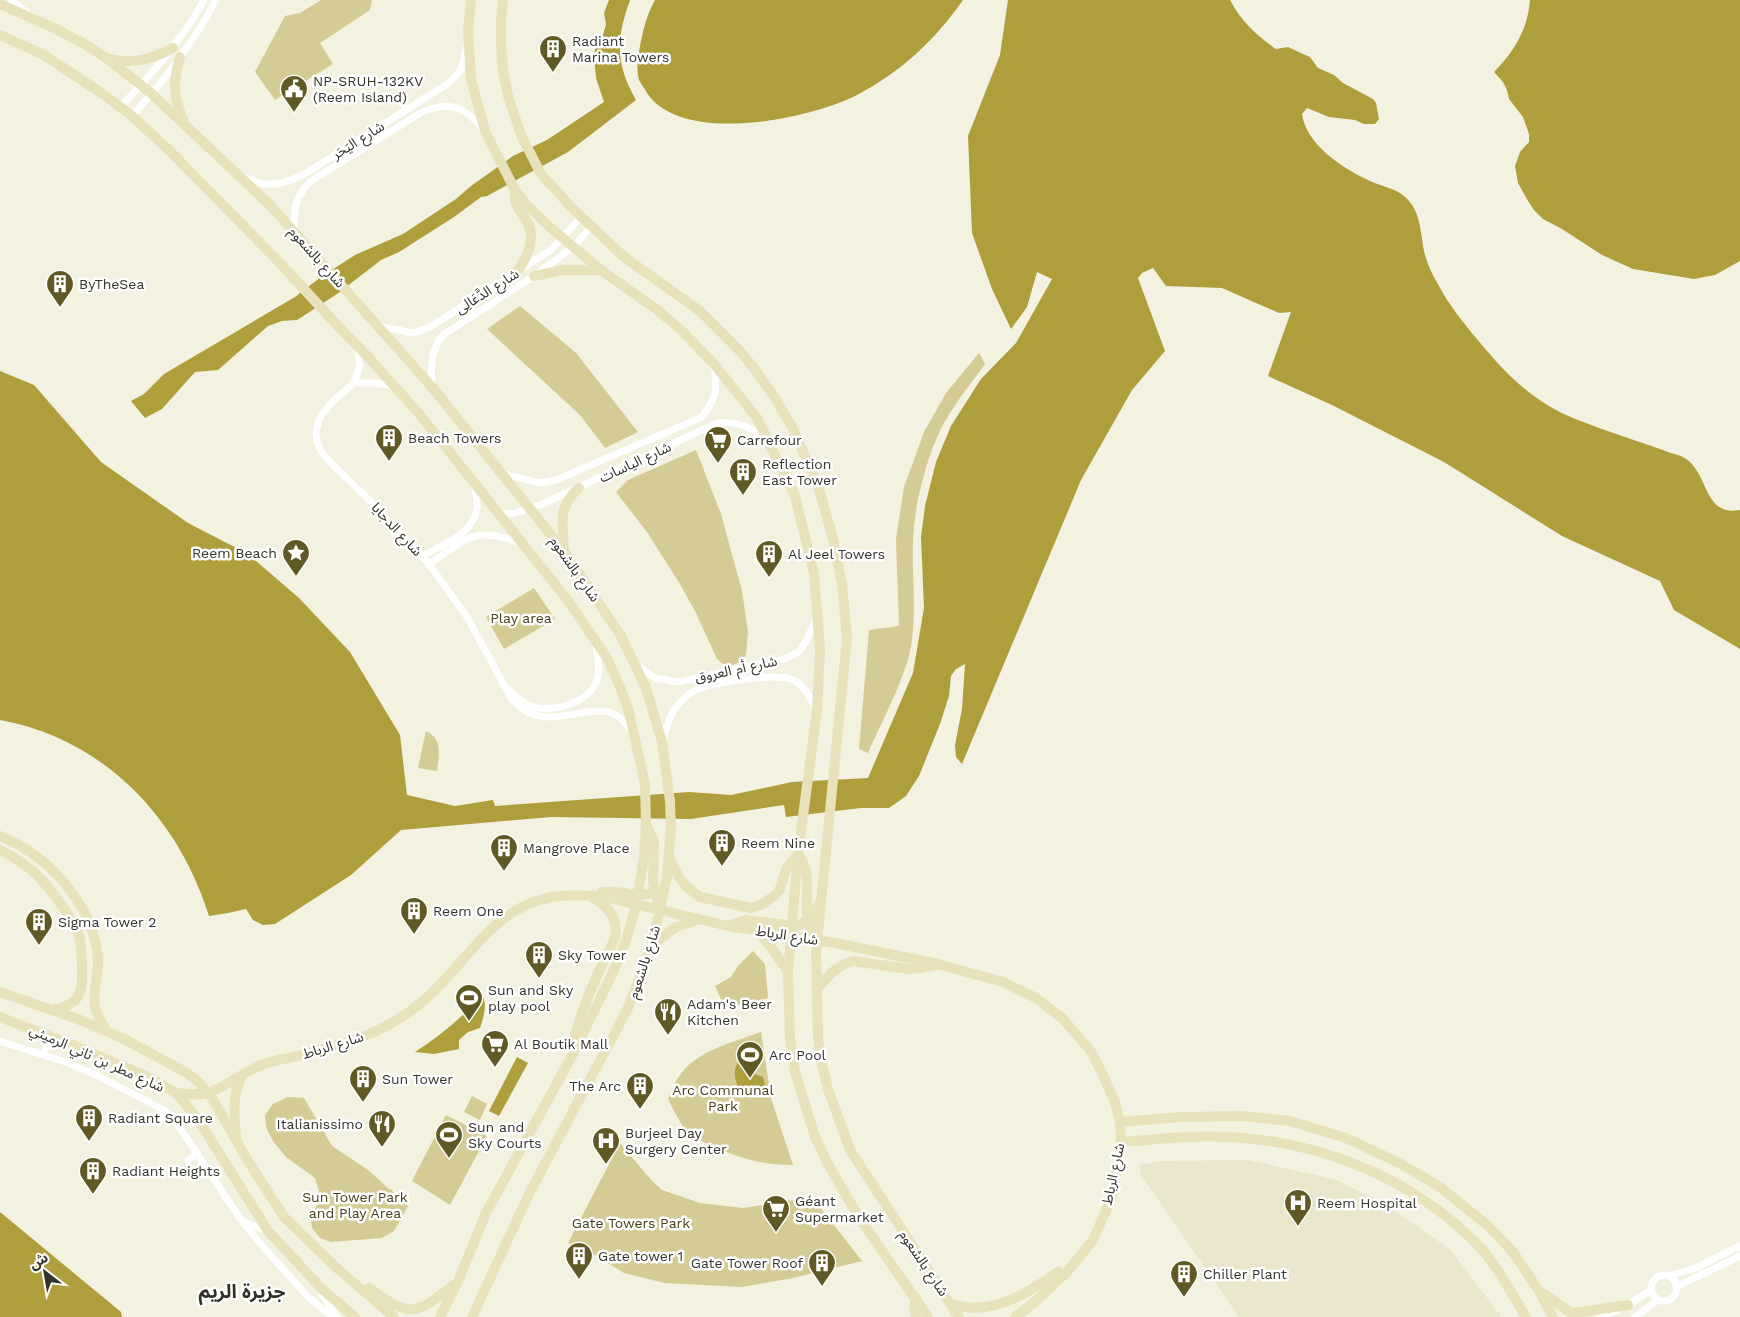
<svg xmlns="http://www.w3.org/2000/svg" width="1740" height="1317" font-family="'Work Sans','Noto Sans Arabic',sans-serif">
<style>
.built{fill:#eae6cd}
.green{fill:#d4cb95}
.water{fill:#ae9e3c}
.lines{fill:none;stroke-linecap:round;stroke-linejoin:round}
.street{stroke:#fff;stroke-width:7}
.secondary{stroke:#e7e2bc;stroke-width:10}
.labels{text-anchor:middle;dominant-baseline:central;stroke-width:5;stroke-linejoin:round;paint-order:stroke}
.poi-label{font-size:14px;fill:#34332c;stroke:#fff;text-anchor:start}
.street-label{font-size:14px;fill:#34332c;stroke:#fff}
.park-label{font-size:14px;fill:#474118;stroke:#fff}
.district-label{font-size:19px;font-weight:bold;fill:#323022;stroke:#fff}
</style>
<rect width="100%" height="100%" fill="#f3f1df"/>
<!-- built -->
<polygon class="built" points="1249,1160 1337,1180 1385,1204 1451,1250 1500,1315 1500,1317 1239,1317 1141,1175 1139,1165 1161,1161"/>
<!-- green -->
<g class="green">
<polygon points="321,0 372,0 370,10 320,43 333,64 275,100 255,72 285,16 300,13"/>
<polygon points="520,306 576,353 638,432 605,448 580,415 487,329"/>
<path d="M979,353L985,364C971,383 956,402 944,423C931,446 918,491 915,518C909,560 918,603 911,647C905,679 881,723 868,753L859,749L869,630L899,626L896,539L904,487L924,432L946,393Z"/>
<polygon points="696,450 721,514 742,591 748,632 746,655 741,662 727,667 717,659 695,611 680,584 647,532 616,492 628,480"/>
<polygon points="534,588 555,619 504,649 486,617"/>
<path d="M426,731C443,739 439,755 437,771L418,768Z"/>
<polygon points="753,951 765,964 768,998 725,1008 715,986 731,977 738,966"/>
<path d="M761,1032L771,1098L793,1165C762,1165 742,1159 715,1147C707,1143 697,1140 690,1134C682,1128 673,1108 668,1099C671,1092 674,1084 678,1078C694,1051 734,1042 761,1032Z"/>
<polygon points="472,1096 487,1104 480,1120 464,1112"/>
<polygon points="288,1097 304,1098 332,1146 368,1170 389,1189 393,1190 392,1191 408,1206 394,1231 382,1238 331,1242 320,1238 312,1228 311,1217 321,1197 315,1178 286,1157 273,1141 266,1127 265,1115 273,1104"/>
<polygon points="446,1115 487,1136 450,1205 412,1181"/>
<polygon points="620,1143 652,1181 662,1190 700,1203 743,1208 812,1197 862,1261 793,1278 742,1287 665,1283 624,1273 595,1255 568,1243"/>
</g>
<!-- water -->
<g class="water">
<path d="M609,0H630C616,39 615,63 636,100L568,152L487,196L481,197L454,217L399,252L381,260L337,294L297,320L282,321L268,326L218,370L195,372L162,409L145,418L131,401L144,394L164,374L295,297L321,277L355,255L403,234L456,199L471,186L513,156L547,140L604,102L596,78L594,55L596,43L603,35L606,24L604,13Z"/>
<path d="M655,0H963C935,40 901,72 857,95C810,119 682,146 647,93C645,89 641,84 639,80C636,69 638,57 640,46C644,27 646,17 655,0Z"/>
<path d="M1008,0H1230C1241,21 1256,35 1276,49L1288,47L1303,54L1310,57L1318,68L1334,75L1343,83L1373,99L1376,103L1379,119L1375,124H1364L1355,120L1329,117L1307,108L1302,114C1306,145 1344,169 1370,181C1380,186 1395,188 1404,196C1422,211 1420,234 1425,255C1428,266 1433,276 1439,286C1449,305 1463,322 1476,338C1506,374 1533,403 1578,420C1606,431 1635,440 1663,450C1669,453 1676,454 1681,456C1710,469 1701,517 1740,510V649L1674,610L1660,581L1562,536L1444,462L1332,405L1268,376L1291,312L1279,313L1222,288L1166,286L1153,268L1142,273L1138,278L1165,351L1132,390L1081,480L962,764L956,757L955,745L962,709L965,664L956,669L951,676L949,696L940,724L919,776L906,796L889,808H861L786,817L784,805L691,819L551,817L401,830L351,875L275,924L263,925L253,920L246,909L228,913L209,916C178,817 104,739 0,720V371L34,385L101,462L188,523L248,554L299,598L350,652L400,735L407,795L455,806L493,800L495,806L689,792L731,795L792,782L868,778L913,673L924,608L921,537L925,506L936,462L951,426L981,379L1016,343L1052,279L1037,272L1027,307L1011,329L992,289L972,233L968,136L1000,55Z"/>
<path d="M1530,0H1740V261L1715,275L1694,279L1633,269L1602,255L1562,229L1543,219L1534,210L1528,201L1518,183L1515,166L1520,152L1529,142V134L1523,117L1509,99L1507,90L1503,82L1494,72C1514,52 1528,29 1530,0Z"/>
<path d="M482,995C488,1004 483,1019 480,1028L468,1032L459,1040V1049L434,1054L415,1052C440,1036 463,1017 482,995Z"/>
<polygon points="517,1057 528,1063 499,1116 489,1111"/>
<path d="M744,1058L749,1062L748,1067L751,1073L763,1077L765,1085C760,1090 755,1092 749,1097C738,1094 730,1073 738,1063C738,1062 743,1059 744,1058Z"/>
<polygon points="0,1212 121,1312 122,1317 0,1317"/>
</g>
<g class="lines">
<!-- street -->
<g class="street">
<polyline points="11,0 26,12"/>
<path d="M121,106C152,74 182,40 204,0"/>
<path d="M132,116C164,81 194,42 216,0"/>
<path d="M247,178C266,189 284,184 303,175L449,83L461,70L466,49"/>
<path d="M294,232C294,208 294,198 311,181L422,112C450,101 464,106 483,129"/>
<polyline points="378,326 413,333 430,327 551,250 581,217"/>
<path d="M357,347L360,366L354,383L331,403L319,419L316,433L317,441L320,449L325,457L366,497L429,564L467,617L511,698C533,725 557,717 586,712C594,711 602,710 609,712C620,715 626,724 632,732"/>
<polyline points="354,383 373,383 394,386"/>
<path d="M432,387C431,368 430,351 443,335L534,276L573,247L591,227"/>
<path d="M504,474L540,483L556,480L702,417C718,395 717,390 714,364"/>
<path d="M500,514L516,513L545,503L717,423C735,421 750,426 765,437"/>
<path d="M422,556C442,545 474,534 477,508C478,500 475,492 474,484"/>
<path d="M429,564C469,539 470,525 521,543"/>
<polyline points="637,665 655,678 678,682 784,659 799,652 805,643 817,618"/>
<path d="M509,690C516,696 522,703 531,706C550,714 590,703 597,680C601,668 597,654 595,642"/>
<path d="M662,742C666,730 669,715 677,706C683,698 692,691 702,688C719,682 778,672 793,680C804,685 811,699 817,710"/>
<polyline points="0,1041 65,1062 96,1075 164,1110 178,1125 239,1217 258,1241 307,1296 332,1317"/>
<polyline points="43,1054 52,1036"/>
<polyline points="159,1120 164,1110"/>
<polyline points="188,1160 197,1153"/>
<polyline points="243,1222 268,1231"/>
<circle cx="1664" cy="1288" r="13"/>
<polyline points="1668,1276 1696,1268 1740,1246"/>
<polyline points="1676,1287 1740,1256"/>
<polyline points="321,1293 337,1317"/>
<polyline points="1600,1317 1628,1305 1651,1290"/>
<polyline points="1635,1317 1658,1300"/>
</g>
<!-- secondary -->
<g class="secondary">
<polyline points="471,0 468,31 471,79 485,131 515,190 524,202 553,230 601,270 656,309 681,330 714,364 757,418 795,496 814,573 820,650 817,710 798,854 788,972 790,1037 795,1072 815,1137 828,1164 860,1219 928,1317"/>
<polyline points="503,0 501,21 501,44 503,70 508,96 521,135 541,174 573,209 624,257 700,311 738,349 754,368 775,398 792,427 818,486 831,531 842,583 847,638 816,953 818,1036 821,1061 828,1089 850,1150 959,1317"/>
<polyline points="0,4 56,29 88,46 108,59 152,94 270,205 432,387 564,551 621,636 646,688 662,742 670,801 671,828 667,877 652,945 628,1008 530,1192 472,1317"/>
<polyline points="0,35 44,55 103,94 132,116 170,151 280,263 337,325 370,359 421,416 569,602 607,658 620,687 629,712 645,784 646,824 644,857 636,905 626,940 614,970 574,1052 486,1213 458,1281 440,1317"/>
<path d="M180,57C173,80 173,98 183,119"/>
<path d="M109,59C133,64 151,60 173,48"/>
<path d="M515,190C514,209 519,207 527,222C537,239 526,260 516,273"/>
<polyline points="534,276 564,270 601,270"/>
<path d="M564,551C563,524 557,507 579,488"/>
<polyline points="646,824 654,841 653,883 660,910"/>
<path d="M0,836C48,855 93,904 98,958C99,974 92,992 95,1007C97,1016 103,1024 106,1031"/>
<path d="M0,850C28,863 45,881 62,906C68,914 74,923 78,932C82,944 82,958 82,970C83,996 78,1005 52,1010"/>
<path d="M798,854C819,881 794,912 818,940"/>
<polyline points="669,858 680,879 687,887 700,897 751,908 761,905 774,896 780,889 786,869 798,854"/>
<path d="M602,892C621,889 641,901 658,890"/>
<polyline points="731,925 746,920 793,926 800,925 811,917 821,901"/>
<polyline points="757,931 771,947 788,972"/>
<polyline points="652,945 676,927 699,919"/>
<path d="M816,990C827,978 836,965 853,961L909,969L921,968L935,965"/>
<polyline points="0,992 83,1021 124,1039 187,1073 200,1083 212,1098 248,1161 284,1217 340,1271 394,1317"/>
<polyline points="0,1017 90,1052 148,1077 176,1093 197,1118 268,1231 323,1290 355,1317"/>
<path d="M573,1044C579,1017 590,990 602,965C606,955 612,947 615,937C616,931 616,923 613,918C610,908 600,902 592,897"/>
<path d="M176,1093C187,1094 200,1096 210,1092C229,1085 245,1071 264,1064C275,1060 286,1059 297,1056C332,1047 366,1039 397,1020C413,1010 428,998 441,984C473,950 502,905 552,897C570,894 588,895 605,897L728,926L835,943L938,964L1003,982L1036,998L1063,1019L1090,1050L1102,1073L1115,1102L1120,1122L1121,1142L1118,1163L1112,1197L1093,1240L1068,1271L1036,1301L1015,1317"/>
<polyline points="1120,1122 1181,1117 1243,1116 1290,1121 1346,1138 1401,1164 1440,1187 1487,1225 1513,1252 1539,1291 1553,1317"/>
<path d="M236,1137C235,1116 231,1096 242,1076"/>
<path d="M1121,1142C1165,1139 1210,1133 1253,1139C1337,1148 1418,1184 1478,1245C1498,1266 1511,1293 1526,1317"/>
<path d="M369,1288C410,1317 415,1317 453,1285"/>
<polyline points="1542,1293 1570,1312 1581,1312 1628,1305"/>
<path d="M952,1304C991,1317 1029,1293 1059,1271"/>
<polyline points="916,1317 914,1307 916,1298"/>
</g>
</g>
<!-- icons -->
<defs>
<symbol id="building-pin" viewBox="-11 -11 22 30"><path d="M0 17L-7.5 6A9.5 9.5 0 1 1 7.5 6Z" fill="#615925" stroke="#fff"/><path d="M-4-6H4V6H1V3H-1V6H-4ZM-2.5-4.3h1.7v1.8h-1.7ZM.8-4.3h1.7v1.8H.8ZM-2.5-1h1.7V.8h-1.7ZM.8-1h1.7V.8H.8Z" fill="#fff"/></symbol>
<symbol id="civic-pin" viewBox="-11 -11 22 30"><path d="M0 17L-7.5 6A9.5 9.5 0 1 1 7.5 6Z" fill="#615925" stroke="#fff"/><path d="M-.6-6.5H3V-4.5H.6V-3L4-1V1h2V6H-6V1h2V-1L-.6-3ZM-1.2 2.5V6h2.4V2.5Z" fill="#fff"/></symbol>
<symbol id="supermarket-pin" viewBox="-11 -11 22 30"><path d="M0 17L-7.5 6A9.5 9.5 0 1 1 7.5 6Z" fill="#615925" stroke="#fff"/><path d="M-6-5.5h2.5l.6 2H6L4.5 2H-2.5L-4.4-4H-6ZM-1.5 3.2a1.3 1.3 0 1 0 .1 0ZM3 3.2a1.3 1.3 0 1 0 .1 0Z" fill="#fff"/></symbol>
<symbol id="sight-pin" viewBox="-11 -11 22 30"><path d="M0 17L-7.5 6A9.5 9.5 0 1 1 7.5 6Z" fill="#615925" stroke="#fff"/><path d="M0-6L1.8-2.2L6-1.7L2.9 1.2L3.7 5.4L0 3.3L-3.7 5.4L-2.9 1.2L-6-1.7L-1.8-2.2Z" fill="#fff"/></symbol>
<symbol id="stadium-pin" viewBox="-11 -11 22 30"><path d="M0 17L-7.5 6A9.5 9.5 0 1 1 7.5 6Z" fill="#615925" stroke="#fff"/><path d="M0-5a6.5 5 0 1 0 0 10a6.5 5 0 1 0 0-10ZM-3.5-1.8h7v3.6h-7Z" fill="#fff"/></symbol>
<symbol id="restaurant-pin" viewBox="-11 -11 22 30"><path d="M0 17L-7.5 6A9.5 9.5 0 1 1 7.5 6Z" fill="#615925" stroke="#fff"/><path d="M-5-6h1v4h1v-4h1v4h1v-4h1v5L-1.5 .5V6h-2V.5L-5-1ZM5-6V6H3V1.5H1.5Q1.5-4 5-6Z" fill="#fff"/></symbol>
<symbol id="hospital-pin" viewBox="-11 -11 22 30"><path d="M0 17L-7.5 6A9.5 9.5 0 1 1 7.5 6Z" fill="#615925" stroke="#fff"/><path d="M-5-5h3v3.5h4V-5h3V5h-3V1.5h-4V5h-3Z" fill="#fff"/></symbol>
</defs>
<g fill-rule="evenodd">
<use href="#building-pin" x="537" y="33" width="32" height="43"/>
<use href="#civic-pin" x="278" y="73" width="32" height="43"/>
<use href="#building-pin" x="44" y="268" width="32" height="43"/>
<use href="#building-pin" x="373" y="422" width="32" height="43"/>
<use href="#supermarket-pin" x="702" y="424" width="32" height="43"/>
<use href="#building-pin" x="727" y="456" width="32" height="43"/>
<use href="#sight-pin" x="280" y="537" width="32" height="43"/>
<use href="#building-pin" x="753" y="538" width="32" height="43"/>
<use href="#building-pin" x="706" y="827" width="32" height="43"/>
<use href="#building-pin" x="488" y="832" width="32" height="43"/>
<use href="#building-pin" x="398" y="895" width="32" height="43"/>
<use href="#building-pin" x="23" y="906" width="32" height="43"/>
<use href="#building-pin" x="523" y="939" width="32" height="43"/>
<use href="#stadium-pin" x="453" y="982" width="32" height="43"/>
<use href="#restaurant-pin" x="652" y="996" width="32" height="43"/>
<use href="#supermarket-pin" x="479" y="1028" width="32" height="43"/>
<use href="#stadium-pin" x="734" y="1039" width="32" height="43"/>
<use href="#building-pin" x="347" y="1063" width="32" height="43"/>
<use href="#building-pin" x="624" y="1070" width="32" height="43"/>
<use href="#building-pin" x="73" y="1102" width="32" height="43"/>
<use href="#restaurant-pin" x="366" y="1108" width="32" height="43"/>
<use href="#stadium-pin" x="433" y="1119" width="32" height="43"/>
<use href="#hospital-pin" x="590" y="1125" width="32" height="43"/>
<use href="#building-pin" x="77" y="1155" width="32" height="43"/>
<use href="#hospital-pin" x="1282" y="1187" width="32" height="43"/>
<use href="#supermarket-pin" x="760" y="1193" width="32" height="43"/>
<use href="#building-pin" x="563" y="1240" width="32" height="43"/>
<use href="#building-pin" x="806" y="1247" width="32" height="43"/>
<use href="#building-pin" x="1168" y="1258" width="32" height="43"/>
</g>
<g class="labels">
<!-- poi labels -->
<g class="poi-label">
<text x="572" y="41">Radiant<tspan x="572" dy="16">Marina Towers</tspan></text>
<text x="313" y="81">NP-SRUH-132KV<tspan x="313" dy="16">(Reem Island)</tspan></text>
<text x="79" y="284">ByTheSea</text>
<text x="408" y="438">Beach Towers</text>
<text x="737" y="440">Carrefour</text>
<text x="762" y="464">Reflection<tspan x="762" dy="16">East Tower</tspan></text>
<text x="277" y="553" text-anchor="end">Reem Beach</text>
<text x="788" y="554">Al Jeel Towers</text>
<text x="741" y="843">Reem Nine</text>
<text x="523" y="848">Mangrove Place</text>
<text x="433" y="911">Reem One</text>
<text x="58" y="922">Sigma Tower 2</text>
<text x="558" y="955">Sky Tower</text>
<text x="488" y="990">Sun and Sky<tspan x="488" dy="16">play pool</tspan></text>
<text x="687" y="1004">Adam's Beer<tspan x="687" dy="16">Kitchen</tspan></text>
<text x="514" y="1044">Al Boutik Mall</text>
<text x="769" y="1055">Arc Pool</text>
<text x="382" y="1079">Sun Tower</text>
<text x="621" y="1086" text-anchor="end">The Arc</text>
<text x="108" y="1118">Radiant Square</text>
<text x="363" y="1124" text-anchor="end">Italianissimo</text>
<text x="468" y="1127">Sun and<tspan x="468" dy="16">Sky Courts</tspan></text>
<text x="625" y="1133">Burjeel Day<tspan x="625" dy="16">Surgery Center</tspan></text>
<text x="112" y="1171">Radiant Heights</text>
<text x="795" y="1201">Géant<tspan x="795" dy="16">Supermarket</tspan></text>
<text x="1317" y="1203">Reem Hospital</text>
<text x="598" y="1256">Gate tower 1</text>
<text x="803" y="1263" text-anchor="end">Gate Tower Roof</text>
<text x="1203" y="1274">Chiller Plant</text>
</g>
<!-- street labels -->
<g class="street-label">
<text transform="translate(358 140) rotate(-32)">شارع اليَحَر</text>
<text transform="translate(317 257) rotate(48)">شارع بالشعوم</text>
<text transform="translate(487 291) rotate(-32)">شارع الدَّعَالِى</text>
<text transform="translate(635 462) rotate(-25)">شارع الياسات</text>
<text transform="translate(397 529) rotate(47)">شارع الدجايا</text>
<text transform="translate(575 569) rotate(55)">شارع بالشعوم</text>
<text transform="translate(736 669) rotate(-12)">شارع أم العروق</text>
<text transform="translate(787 935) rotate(9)">شارع الرباط</text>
<text transform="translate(644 962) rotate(-72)">شارع بالشعوم</text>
<text transform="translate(333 1045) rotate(-17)">شارع الرباط</text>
<text transform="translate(97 1058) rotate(24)">شارع مطر بن ثاني الرميثي</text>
<text transform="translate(1113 1174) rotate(-78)">شارع الرباط</text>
<text transform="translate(924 1263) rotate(56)">شارع بالشعوم</text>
</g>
<!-- park labels -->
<g class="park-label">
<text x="521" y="618">Play area</text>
<text x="723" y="1090">Arc Communal<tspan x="723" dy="16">Park</tspan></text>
<text x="355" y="1197">Sun Tower Park<tspan x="355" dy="16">and Play Area</tspan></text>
<text x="631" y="1223">Gate Towers Park</text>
</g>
<!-- district labels -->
<g class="district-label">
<text x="242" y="1291">جزيرة الريم</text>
</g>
</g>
<!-- north arrow -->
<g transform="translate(45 1272) rotate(329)" stroke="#ffffff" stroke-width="4" paint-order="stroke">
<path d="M0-4L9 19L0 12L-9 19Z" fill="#34332c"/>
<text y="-8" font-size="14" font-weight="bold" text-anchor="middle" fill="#34332c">ش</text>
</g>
</svg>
